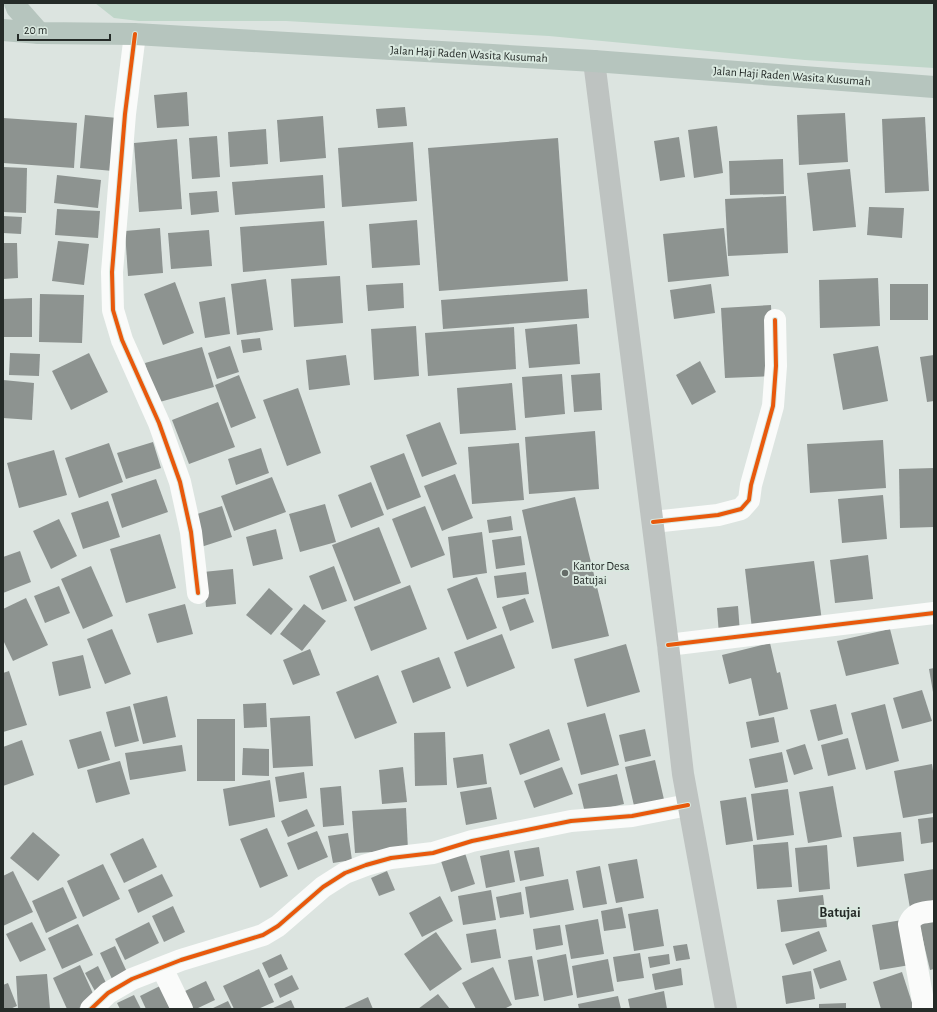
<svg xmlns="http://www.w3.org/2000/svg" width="937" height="1012" font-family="'Alegreya Sans',sans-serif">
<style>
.green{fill:#bfd6c9}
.building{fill:#8d9390}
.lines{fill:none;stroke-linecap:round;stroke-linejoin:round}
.street{stroke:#fafbfa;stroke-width:22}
.secondary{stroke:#bec3c1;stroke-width:22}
.highway{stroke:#b6c5be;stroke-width:22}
.cycleway-casing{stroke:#d9e8df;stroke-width:6}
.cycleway{stroke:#e8590c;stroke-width:4}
.poi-dot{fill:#656c68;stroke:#d9e8df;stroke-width:1.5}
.labels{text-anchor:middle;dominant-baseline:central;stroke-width:4;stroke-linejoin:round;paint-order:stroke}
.street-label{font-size:12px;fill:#252b28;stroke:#d9e8df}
.poi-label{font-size:12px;fill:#252b28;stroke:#d9e8df;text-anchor:start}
.quarter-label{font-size:14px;font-weight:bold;fill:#252b28;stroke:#d9e8df}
</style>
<rect width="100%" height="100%" fill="#dce4e0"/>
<!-- green -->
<polygon class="green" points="95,3 934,3 934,68 805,60 549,36 286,21 139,21 114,18"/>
<!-- building -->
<g class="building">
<polygon points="187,92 189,126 157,128 154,95"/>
<polygon points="405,107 407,126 378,128 376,109"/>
<polygon points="845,113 848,162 799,165 797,115"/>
<polygon points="85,115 118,118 113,171 80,168"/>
<polygon points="323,116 326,158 280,162 277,120"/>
<polygon points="925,117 929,191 885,193 882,119"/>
<polygon points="3,118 77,123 74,168 3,163"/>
<polygon points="717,126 723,173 694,178 688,130"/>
<polygon points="266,129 268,164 230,167 228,132"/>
<polygon points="217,136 220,177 192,179 189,138"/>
<polygon points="679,137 685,177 660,181 654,141"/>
<polygon points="558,138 568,281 439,291 428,148"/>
<polygon points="177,139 182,209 139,212 134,143"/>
<polygon points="413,142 417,201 342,207 338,148"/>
<polygon points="783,159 784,194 730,195 729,161"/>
<polygon points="3,167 27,168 26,213 3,212"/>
<polygon points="850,169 856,227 813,231 807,173"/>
<polygon points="57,175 101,180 98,208 54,203"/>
<polygon points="323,175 325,208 235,215 232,182"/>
<polygon points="217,191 219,212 191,215 189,193"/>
<polygon points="786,196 788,253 728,256 725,199"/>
<polygon points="869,207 904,208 902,238 867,235"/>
<polygon points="57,209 100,211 98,238 55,235"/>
<polygon points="3,216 22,217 21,234 3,233"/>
<polygon points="417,220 420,265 372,268 369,224"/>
<polygon points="324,221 327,265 243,272 240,227"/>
<polygon points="160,228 163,273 128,276 125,231"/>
<polygon points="724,228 729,276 668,282 663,234"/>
<polygon points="209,230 212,266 171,269 168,233"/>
<polygon points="58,241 89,244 84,285 52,281"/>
<polygon points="3,243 17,243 18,278 3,279"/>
<polygon points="340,276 343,323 294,327 291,279"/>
<polygon points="878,278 880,326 820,328 819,280"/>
<polygon points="266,279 273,330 237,335 231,284"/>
<polygon points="175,282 194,333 163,345 144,294"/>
<polygon points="403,283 404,308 368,311 366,285"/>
<polygon points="711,284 715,313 674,319 670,290"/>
<rect x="890" y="284" width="38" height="36"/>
<polygon points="587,289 589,318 443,329 441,300"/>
<polygon points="40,294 84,295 82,343 39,342"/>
<polygon points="225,297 230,334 205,338 199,302"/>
<polygon points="32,298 32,337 3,337 3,299"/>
<polygon points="771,305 774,376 725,378 721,308"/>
<polygon points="577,324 580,364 529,368 525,329"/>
<polygon points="416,326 419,376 374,380 371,329"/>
<polygon points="514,327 516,369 428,376 425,333"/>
<polygon points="260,338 262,350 243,353 241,340"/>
<polygon points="230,346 239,372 217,379 208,353"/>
<polygon points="878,346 888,401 843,410 833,354"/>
<polygon points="202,347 214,387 156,403 145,363"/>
<polygon points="10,353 40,354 39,376 9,375"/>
<polygon points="89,353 108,392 71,410 52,371"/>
<polygon points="346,355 350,385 309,390 306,360"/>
<polygon points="934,355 934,401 927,402 920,357"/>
<polygon points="700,361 716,392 692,405 676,375"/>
<polygon points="600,373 602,410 574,412 571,375"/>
<polygon points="562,374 565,414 525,418 522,377"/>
<polygon points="239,375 256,418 231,428 215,385"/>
<polygon points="3,380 34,383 32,420 3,418"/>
<polygon points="512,383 516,430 460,434 457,388"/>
<polygon points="298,388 321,453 287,466 263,400"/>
<polygon points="218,402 235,447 189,464 172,420"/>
<polygon points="440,422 457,464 422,477 406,435"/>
<polygon points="595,431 599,489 529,494 525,437"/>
<polygon points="883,440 886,488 810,493 807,444"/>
<polygon points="153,442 161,468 126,479 117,453"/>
<polygon points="109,443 123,482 79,498 65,458"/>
<polygon points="519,443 524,500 472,504 468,447"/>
<polygon points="261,448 269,473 236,485 228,459"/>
<polygon points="54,450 67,495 19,508 7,463"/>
<polygon points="404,453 421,497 387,510 370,466"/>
<polygon points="934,468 934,527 900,528 899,469"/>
<polygon points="455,474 473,518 442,531 424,486"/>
<polygon points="272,477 286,512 234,531 221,496"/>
<polygon points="156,479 168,512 122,528 111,494"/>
<polygon points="371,482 384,515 351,528 338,495"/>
<polygon points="883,495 887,539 842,543 838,499"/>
<polygon points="575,497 609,636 552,649 522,510"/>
<polygon points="108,501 120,537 83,549 71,513"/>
<polygon points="325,504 336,542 300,552 289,514"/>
<polygon points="222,506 232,537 201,547 191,516"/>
<polygon points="425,506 445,555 411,568 392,519"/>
<polygon points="511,516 513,530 489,533 487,520"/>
<polygon points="59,519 77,556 51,569 33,531"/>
<polygon points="379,527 401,583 354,601 332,545"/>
<polygon points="276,529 283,559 253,566 246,537"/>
<polygon points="482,532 487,573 453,578 448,537"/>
<polygon points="160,534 176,588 126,603 110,549"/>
<polygon points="521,536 525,565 496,569 492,540"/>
<polygon points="20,551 31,582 3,593 3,557"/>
<polygon points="868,555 873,599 835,603 830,560"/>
<polygon points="814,561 822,621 752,629 745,569"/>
<polygon points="91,566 113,616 83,629 61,579"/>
<polygon points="334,566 347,601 322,610 309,576"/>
<polygon points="233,569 236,604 206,607 203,572"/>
<polygon points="526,572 529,594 497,598 494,576"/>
<polygon points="477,577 497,628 467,640 447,589"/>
<polygon points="410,585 427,629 371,651 354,607"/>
<polygon points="59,586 70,613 45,623 34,596"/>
<polygon points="269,588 293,609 271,635 246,615"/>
<polygon points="26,598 48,645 13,661 3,640 3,609"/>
<polygon points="525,598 534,622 510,631 502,607"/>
<polygon points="185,604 193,634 157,643 148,614"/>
<polygon points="304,604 326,621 302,651 280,634"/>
<polygon points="738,606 740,633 719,635 717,608"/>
<polygon points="112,629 131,674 105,684 87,639"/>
<polygon points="890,629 899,664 846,676 837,641"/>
<polygon points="502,634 515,668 467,687 454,652"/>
<polygon points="770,643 777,673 780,672 788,709 759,716 751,678 729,684 722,655"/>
<polygon points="626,644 640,692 587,707 574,659"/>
<polygon points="310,649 320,675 293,685 283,660"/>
<polygon points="83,655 91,688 59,696 52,662"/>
<polygon points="439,657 451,688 413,703 401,671"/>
<polygon points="934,668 934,692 933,692 929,669"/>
<polygon points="9,671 27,725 3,732 3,673"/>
<polygon points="378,675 397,723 355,739 336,692"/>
<polygon points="922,690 932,721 902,729 893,698"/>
<polygon points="167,696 176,737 143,744 133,704"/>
<polygon points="266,703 267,727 244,728 243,704"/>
<polygon points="836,704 843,734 818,741 810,710"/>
<polygon points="885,704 899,761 866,770 851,713"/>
<polygon points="130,706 139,741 115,747 106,712"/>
<polygon points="605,713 619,765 581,775 567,723"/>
<polygon points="310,716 313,766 273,768 270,718"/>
<polygon points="774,717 779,742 751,748 746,722"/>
<rect x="197" y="719" width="38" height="62"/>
<polygon points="549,729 560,760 520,775 509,744"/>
<polygon points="645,729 651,756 625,762 619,735"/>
<polygon points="101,731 110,760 78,769 69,740"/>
<polygon points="445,732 447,785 415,786 414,733"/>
<polygon points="848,738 856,769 828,776 821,745"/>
<polygon points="22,740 34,775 3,786 3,747"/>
<polygon points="805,744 813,769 794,775 786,750"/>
<polygon points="182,745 186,771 130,780 125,753"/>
<polygon points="243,748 269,749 269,776 242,775"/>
<polygon points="782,752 788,782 755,788 749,759"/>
<polygon points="483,754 487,784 457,788 453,758"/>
<polygon points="655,760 665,804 635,810 625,767"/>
<polygon points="120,761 130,794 96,803 87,770"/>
<polygon points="932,764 934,778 934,813 903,818 894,771"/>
<polygon points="403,767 407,802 382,804 379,770"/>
<polygon points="562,767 573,794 534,808 524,781"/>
<polygon points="304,772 307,798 279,802 275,777"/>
<polygon points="617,774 624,804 585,813 578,784"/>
<polygon points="270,780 275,817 229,826 223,789"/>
<polygon points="341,786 344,825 323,827 320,788"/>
<polygon points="833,786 842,837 808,843 799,792"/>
<polygon points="491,787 497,819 466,825 460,792"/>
<polygon points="788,789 794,835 757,840 751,794"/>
<polygon points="746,797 753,841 726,845 720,801"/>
<polygon points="406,808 408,850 355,853 352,811"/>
<polygon points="307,809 315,826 288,837 281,821"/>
<polygon points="934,817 934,842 921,844 918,819"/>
<polygon points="267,828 288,876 260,888 240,839"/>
<polygon points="317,831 328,857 298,870 287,843"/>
<polygon points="33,832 60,855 38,881 10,858"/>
<polygon points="901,832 904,861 857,867 853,837"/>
<polygon points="348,833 352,860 333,863 328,836"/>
<polygon points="143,838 157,867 124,883 110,854"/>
<polygon points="788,842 792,887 757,889 753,845"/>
<polygon points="827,845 830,889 799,892 795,848"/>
<polygon points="539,847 544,876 520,881 514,851"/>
<polygon points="509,850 515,882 486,888 480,856"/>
<polygon points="465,853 475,884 451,892 441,861"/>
<polygon points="637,859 644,898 616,903 608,864"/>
<polygon points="103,864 120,899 83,917 67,881"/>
<polygon points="600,866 607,904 583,908 576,871"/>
<polygon points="934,869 934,910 911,914 904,874"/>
<polygon points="13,871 33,912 3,926 3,876"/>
<polygon points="387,871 395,890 379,896 371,878"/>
<polygon points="162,874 173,896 138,913 128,890"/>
<polygon points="568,879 574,910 530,918 525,887"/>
<polygon points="63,887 77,918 46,933 32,901"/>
<polygon points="491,890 496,920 463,925 458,896"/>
<polygon points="521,892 524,914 500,918 496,897"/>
<polygon points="823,895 827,927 781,932 777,900"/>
<polygon points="440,896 453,921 422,937 409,913"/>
<polygon points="173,906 185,932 164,942 152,916"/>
<polygon points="622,907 626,928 604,931 601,911"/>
<polygon points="658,909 664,946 634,951 628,914"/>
<polygon points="934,915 934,969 930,970 918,919"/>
<polygon points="598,919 604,954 571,959 565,925"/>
<polygon points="902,920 910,965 880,970 872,925"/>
<polygon points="32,922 46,950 20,962 6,934"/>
<polygon points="149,922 159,943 125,960 115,939"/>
<polygon points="78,924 93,955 62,969 48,938"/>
<polygon points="560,925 563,945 536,950 533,929"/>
<polygon points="496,929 501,958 471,963 466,934"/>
<polygon points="819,931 827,951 793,965 785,944"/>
<polygon points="436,932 462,969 430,991 404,954"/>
<polygon points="687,944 690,959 676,961 673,946"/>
<polygon points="115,946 127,972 112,979 100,953"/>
<polygon points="640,953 644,978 617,982 613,957"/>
<polygon points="281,954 288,969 269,978 262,963"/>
<polygon points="566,954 573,995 544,1001 537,960"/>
<polygon points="669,954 670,964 650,968 648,957"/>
<polygon points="532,956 539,996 515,1000 508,960"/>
<polygon points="608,959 614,991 577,998 572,966"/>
<polygon points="840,960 847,980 820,989 813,969"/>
<polygon points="80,965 96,1000 77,1009 67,1009 53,978"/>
<polygon points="98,966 108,987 96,993 85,973"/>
<polygon points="493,967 512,1005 504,1009 476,1009 462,983"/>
<polygon points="681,968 683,985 655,990 652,974"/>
<polygon points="259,969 274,1002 258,1009 234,1009 223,986"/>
<polygon points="811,971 815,999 786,1004 782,976"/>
<polygon points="902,972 914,1009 881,1009 873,982"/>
<polygon points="47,974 50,1009 18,1009 16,976"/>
<polygon points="292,975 299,989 280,998 274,984"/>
<polygon points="206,981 215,1000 196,1009 192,1009 183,992"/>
<polygon points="8,983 17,1006 10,1009 3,1009 3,985"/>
<polygon points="160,986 171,1009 146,1009 140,996"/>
<polygon points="664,991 667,1009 630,1009 628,999"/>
<polygon points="438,994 450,1009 418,1009"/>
<polygon points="134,995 141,1009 120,1009 117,1003"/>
<polygon points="618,996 621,1009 579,1009 578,1004"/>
<polygon points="368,997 373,1009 342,1009"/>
<polygon points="291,1000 295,1009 271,1009"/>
<polygon points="228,1001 232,1009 211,1009"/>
<polygon points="846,1003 846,1009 819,1009 819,1004"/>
</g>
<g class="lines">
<!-- street -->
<g class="street">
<polyline points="135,34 125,114 112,272 113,310 122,340 159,423 180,482 191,532 198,593"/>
<polyline points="653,522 718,515 741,509 749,500 751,485 773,406 776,366 775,320"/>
<polyline points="668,645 934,613"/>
<polyline points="162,968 182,1009"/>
<polyline points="91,1009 108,993 132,979 181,960 263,935 278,926 323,887 345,873 366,865 391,858 433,853 472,841 571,821 632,816 688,805"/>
<path d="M923,1009V1001L909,924C914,912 922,913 934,911"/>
</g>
<!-- secondary -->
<polyline class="secondary" points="594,61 668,645 683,774 726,1009"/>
<!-- highway -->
<g class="highway">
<polyline points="15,3 17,8 39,33"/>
<polyline points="3,30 39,33 135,34 594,61 934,87"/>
</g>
<defs>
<g id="cycleway">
<polyline points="135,34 125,114 112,272 113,310 122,340 159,423 180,482 191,532 198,593"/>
<polyline points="653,522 718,515 741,509 749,500 751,485 773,406 776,366 775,320"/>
<polyline points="668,645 934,613"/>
<polyline points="91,1009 108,993 132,979 181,960 263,935 278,926 323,887 345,873 366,865 391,858 433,853 472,841 571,821 632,816 688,805"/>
</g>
</defs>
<!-- cycleway casing -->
<use href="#cycleway" class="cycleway-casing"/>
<!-- cycleway -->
<use href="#cycleway" class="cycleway"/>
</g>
<!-- markers -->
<circle class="poi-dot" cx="565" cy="573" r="4"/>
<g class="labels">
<!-- street labels -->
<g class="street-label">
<text transform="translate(469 54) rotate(3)">Jalan Haji Raden Wasita Kusumah</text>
<text transform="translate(792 76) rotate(4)">Jalan Haji Raden Wasita Kusumah</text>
</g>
<!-- poi labels -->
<g class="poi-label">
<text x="573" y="566">Kantor Desa<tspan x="573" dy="14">Batujai</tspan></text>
</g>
<!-- quarter labels -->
<g class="quarter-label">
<text x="840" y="913">Batujai</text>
</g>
</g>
<!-- border -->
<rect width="937" height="1012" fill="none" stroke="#252b28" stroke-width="8"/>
<!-- scale -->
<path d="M18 34v6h92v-6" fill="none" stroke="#252b28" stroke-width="2"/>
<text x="24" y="34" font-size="12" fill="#252b28" stroke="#d9e8df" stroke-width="3" paint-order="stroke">20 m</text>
</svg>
